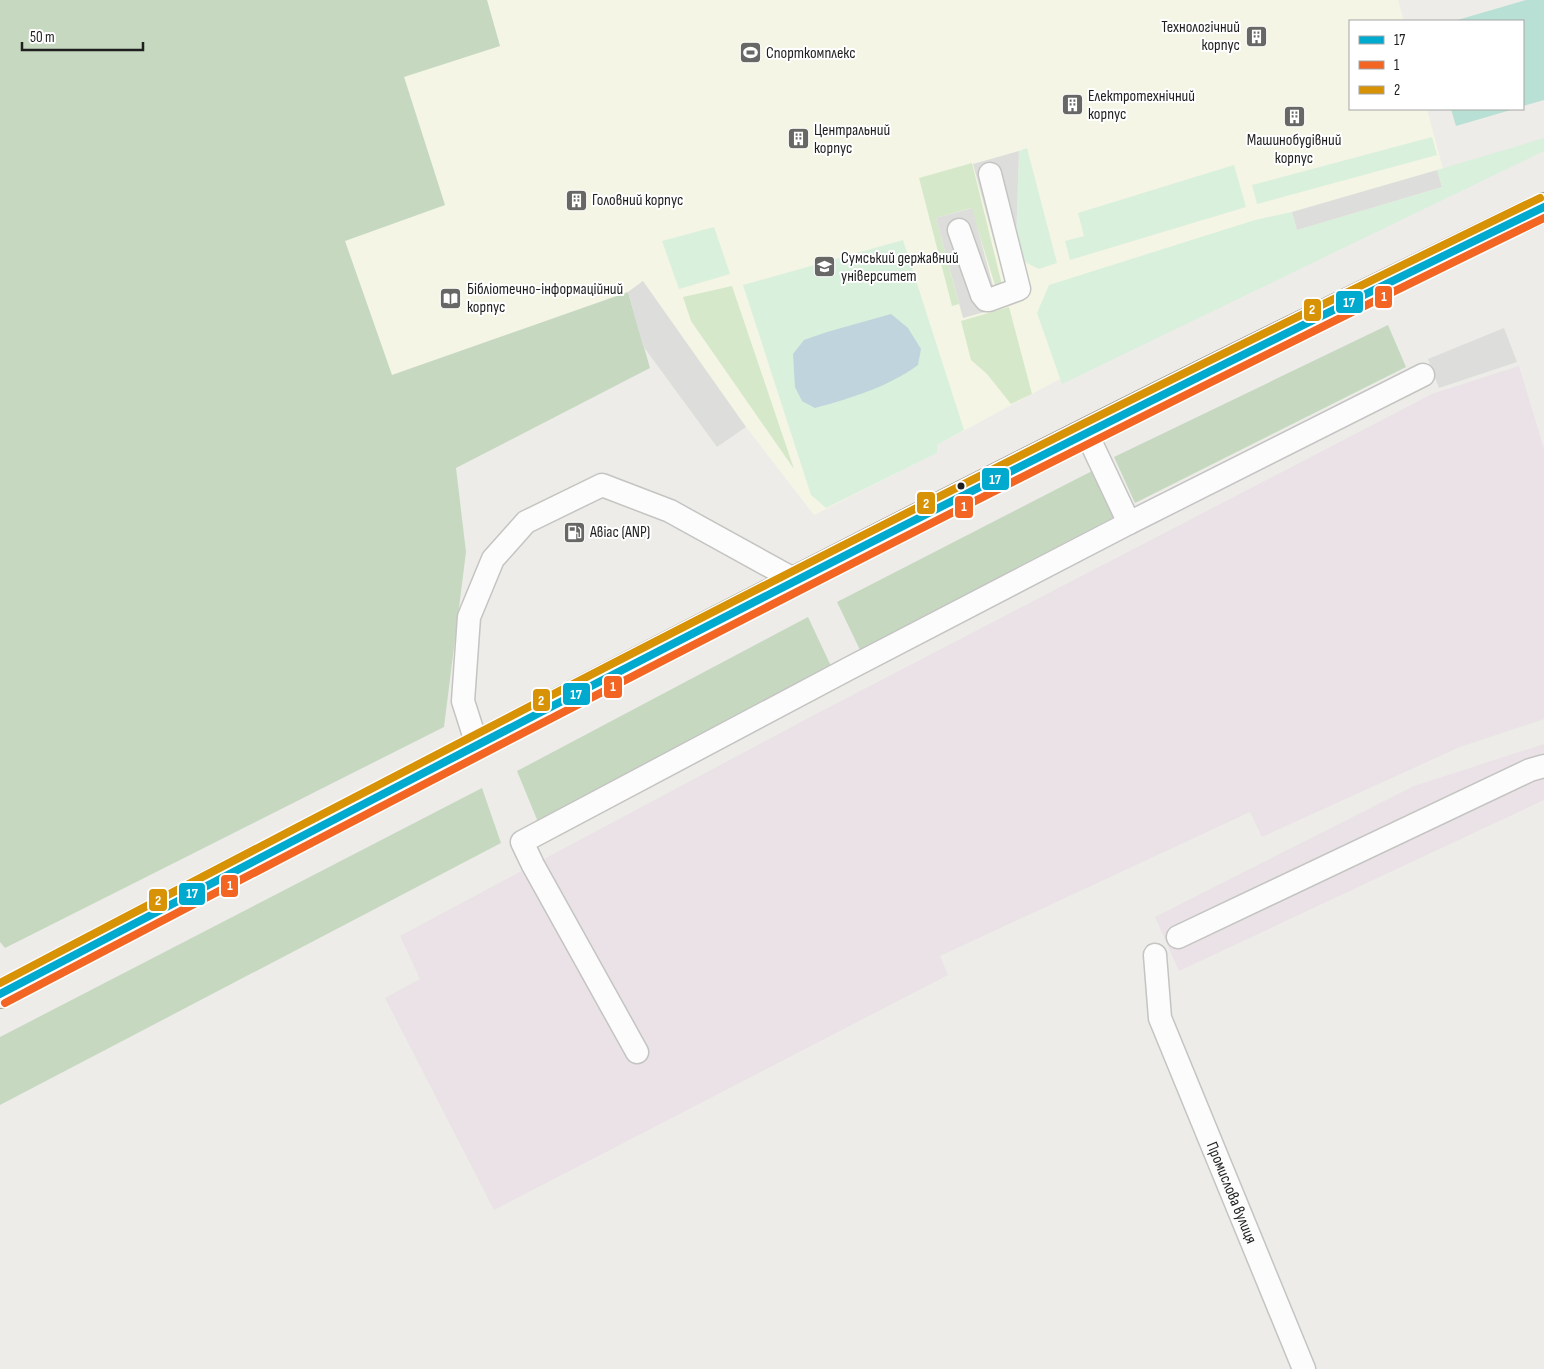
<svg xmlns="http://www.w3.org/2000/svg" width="1544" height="1369" font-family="'Sofia Sans Condensed',sans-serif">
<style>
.industrial{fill:#eae2e6}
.education{fill:#f4f5e5}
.grass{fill:#d6e8ca}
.forest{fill:#c6d9c0}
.park{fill:#d9f0dc}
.pitch{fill:#b8e0d4}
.parking{fill:#dddddc}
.water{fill:#bfd4dd}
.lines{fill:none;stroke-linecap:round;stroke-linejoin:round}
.minor-casing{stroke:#c4c4c2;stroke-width:25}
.major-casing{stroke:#a19c88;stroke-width:30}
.minor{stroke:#fcfcfc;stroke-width:22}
.major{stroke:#f0ede6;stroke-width:28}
.bus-1-casing{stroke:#fff;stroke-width:11}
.bus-2-casing{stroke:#fff;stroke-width:11}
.bus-3-casing{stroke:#fff;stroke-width:11}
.bus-1{stroke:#00a9ce;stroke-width:8}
.bus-2{stroke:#f26522;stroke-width:8}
.bus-3{stroke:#d79205;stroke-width:8}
.bus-dot{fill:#1f1f1f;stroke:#fff;stroke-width:2}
.labels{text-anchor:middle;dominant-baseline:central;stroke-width:4;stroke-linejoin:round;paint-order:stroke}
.poi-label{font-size:16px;fill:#1f1f1f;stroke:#fff;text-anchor:start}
.street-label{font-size:16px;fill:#1f1f1f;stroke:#fff}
.line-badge{stroke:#fff;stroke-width:2}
.badge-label{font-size:14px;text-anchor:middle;font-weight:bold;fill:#fff}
</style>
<rect width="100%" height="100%" fill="#edece9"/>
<!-- industrial -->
<g class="industrial">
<polygon points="1519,366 1544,449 1544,719 1460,747 1262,837 1250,812 940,956 948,975 494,1210 385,998 420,979 400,936 816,714 1432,394"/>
<polygon points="1544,744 1544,800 1179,971 1155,917 1414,786"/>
</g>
<!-- education -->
<polygon class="education" points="487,0 1398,0 1404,21 1350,21 1350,109 1427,109 1450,195 1101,357 937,445 937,453 814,515 746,427 717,447 643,346 628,292 392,375 345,241 445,205 404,76 500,46"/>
<!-- grass -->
<g class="grass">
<polygon points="972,163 1004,293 995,285 971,208 936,218 959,304 952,306 919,178"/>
<polygon points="732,286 794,469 691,321 683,297"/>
<polygon points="1009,307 1032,394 1011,404 987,374 971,360 961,321"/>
</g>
<!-- forest -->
<g class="forest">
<polygon points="0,0 487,0 500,46 404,77 445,205 345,241 392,375 628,292 650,368 456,468 466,552 444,727 5,948 0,942"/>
<polygon points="1388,325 1406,367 1135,503 1114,457"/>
<polygon points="1092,471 1114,517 860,650 837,602"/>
<polygon points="808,617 831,666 538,822 517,771"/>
<polygon points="482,788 501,843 0,1105 0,1037"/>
</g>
<!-- park -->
<g class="park">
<polygon points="1432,137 1437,155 1257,204 1252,185"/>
<polygon points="1544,138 1544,151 1062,384 1037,313 1049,285 1255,220 1292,212 1297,230 1442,187 1437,170"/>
<polygon points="1027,148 1057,263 1039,269 1025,262 1016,243 1019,151"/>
<polygon points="1234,165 1246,207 1070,260 1065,241 1084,236 1078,213"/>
<polygon points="714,227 730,274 679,289 662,241"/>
<polygon points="903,240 964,430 937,445 937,453 826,508 811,495 743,285"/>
</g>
<!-- pitch -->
<g class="pitch">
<polygon points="1526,0 1544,0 1544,100 1523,106 1523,21 1454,21"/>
<polygon points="1451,109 1514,109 1456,126"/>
</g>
<!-- parking -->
<g class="parking">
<polygon points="1019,151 1016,243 996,249 973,164"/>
<polygon points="1437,170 1442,187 1297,230 1292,212"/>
<polygon points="972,208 999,308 963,318 936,218"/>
<polygon points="643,281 746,427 717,447 643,346 628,292"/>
<polygon points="1504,328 1517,362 1439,388 1428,359"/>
</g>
<!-- water -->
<path class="water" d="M891,314L908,328L921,349L918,365C888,387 851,398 815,408L802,401L795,387L793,354L804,340L827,332Z"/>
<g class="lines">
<defs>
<g id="minor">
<polyline points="959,230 982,295 986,300 989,300 1019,289 990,174"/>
<polyline points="1086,432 1129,523 1423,375"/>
<polyline points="477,745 463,701 469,617 493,559 526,522 602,485 670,511 795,580"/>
<polyline points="1178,937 1530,770 1544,766"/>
<path id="s1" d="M1155,955L1160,1018L1304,1369"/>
<polyline points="637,1052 533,865 522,842 848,669 1129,523"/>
</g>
<path id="major" d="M0,994C512,726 1023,457 1544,207"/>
</defs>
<!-- minor casing -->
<use href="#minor" class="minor-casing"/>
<!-- major casing -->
<use href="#major" class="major-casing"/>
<!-- minor -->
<use href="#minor" class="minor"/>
<!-- major -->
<use href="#major" class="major"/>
<defs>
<path id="bus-1" d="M0,994C512,726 1024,459 1544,207"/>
<path id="bus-2" d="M5,1003C515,736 1026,470 1544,218"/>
<path id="bus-3" d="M0,983C510,715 1021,450 1540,198"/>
</defs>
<!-- bus-1 casing -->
<use href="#bus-1" class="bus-1-casing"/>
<!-- bus-2 casing -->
<use href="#bus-2" class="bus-2-casing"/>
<!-- bus-3 casing -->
<use href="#bus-3" class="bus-3-casing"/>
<!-- bus-1 -->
<use href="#bus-1" class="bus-1"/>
<!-- bus-2 -->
<use href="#bus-2" class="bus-2"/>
<!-- bus-3 -->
<use href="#bus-3" class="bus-3"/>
</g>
<!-- icons -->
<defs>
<symbol id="building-square" viewBox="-11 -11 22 22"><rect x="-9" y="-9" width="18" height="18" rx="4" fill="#676766" stroke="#fff"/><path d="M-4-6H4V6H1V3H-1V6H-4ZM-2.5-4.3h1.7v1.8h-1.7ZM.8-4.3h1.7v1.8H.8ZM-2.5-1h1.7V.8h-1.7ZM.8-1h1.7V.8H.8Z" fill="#fff"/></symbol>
<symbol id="stadium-square" viewBox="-11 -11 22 22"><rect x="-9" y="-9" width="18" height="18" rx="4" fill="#676766" stroke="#fff"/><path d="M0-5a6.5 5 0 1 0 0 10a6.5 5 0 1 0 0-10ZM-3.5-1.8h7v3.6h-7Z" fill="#fff"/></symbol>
<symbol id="university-square" viewBox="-11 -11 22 22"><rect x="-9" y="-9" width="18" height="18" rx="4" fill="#676766" stroke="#fff"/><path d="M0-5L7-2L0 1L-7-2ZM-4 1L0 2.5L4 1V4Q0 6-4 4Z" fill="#fff"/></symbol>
<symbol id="library-square" viewBox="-11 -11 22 22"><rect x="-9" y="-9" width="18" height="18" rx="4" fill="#676766" stroke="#fff"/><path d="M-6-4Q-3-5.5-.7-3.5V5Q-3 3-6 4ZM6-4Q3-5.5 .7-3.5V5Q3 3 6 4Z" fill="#fff"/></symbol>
<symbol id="fuel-square" viewBox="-11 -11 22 22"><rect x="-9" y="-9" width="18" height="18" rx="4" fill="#676766" stroke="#fff"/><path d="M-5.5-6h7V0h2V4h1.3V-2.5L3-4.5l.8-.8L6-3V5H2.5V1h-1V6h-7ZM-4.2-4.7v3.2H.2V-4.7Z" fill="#fff"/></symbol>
</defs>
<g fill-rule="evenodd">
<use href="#building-square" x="1244" y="24" width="25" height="25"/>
<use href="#stadium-square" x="738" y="40" width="25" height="25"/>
<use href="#building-square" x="1060" y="92" width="25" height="25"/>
<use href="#building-square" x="1282" y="104" width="25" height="25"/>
<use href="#building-square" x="786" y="126" width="25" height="25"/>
<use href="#building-square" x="564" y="188" width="25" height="25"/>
<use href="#university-square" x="812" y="254" width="25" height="25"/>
<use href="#library-square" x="438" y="286" width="25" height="25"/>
<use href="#fuel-square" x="562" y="520" width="25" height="25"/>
</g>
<!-- markers -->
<circle class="bus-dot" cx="961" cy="486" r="4.5"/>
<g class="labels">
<!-- poi labels -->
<g class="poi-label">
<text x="1240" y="27" text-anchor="end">Технологічний<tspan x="1240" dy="18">корпус</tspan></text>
<text x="766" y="53">Спорткомплекс</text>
<text x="1088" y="96">Електротехнічний<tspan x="1088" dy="18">корпус</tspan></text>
<text x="814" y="130">Центральний<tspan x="814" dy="18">корпус</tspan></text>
<text x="1294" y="140" text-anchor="middle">Машинобудівний<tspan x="1294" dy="18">корпус</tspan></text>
<text x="592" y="200">Головний корпус</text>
<text x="841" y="258">Сумський державний<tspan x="841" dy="18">університет</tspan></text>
<text x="467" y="289">Бібліотечно-інформаційний<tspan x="467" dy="18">корпус</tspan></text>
<text x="590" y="532">Авіас (ANP)</text>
</g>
<!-- street labels -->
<g class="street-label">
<text stroke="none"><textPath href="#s1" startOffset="252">Промислова вулиця</textPath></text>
</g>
</g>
<g class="line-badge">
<rect x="1374" y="285" width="19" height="24" rx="5" fill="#f26522"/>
<rect x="1335" y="290" width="29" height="24" rx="5" fill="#00a9ce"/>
<rect x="1303" y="298" width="19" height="24" rx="5" fill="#d79205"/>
<rect x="981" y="467" width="29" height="24" rx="5" fill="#00a9ce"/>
<rect x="916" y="491" width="20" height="24" rx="5" fill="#d79205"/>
<rect x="954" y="495" width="20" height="24" rx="5" fill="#f26522"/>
<rect x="603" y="675" width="20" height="24" rx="5" fill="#f26522"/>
<rect x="562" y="682" width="29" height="24" rx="5" fill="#00a9ce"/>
<rect x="532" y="688" width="19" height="24" rx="5" fill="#d79205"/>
<rect x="220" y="874" width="19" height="24" rx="5" fill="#f26522"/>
<rect x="178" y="882" width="28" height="24" rx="5" fill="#00a9ce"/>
<rect x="148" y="888" width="20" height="24" rx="5" fill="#d79205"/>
</g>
<g class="badge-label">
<text x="1384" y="301">1</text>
<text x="1349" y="307">17</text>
<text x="1312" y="314">2</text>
<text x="995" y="484">17</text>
<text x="926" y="508">2</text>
<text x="964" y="511">1</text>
<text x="613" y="691">1</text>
<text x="576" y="699">17</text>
<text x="541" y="705">2</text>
<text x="230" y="890">1</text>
<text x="192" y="898">17</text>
<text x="158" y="905">2</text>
</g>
<!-- legend -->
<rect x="1349" y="20" width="175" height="90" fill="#ffffff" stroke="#a5a5a5"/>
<rect x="1359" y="36" width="25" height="8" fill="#00a9ce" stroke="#a5a5a5"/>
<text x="1394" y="45" font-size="15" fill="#1f1f1f">17</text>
<rect x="1359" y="61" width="25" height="8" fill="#f26522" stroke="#a5a5a5"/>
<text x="1394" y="70" font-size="15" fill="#1f1f1f">1</text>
<rect x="1359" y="86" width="25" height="8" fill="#d79205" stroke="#a5a5a5"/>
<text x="1394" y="95" font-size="15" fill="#1f1f1f">2</text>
<!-- scale -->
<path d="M22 42v8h121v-8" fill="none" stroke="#1f1f1f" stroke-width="2.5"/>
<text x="30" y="42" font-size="15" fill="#1f1f1f" stroke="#ffffff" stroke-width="4" paint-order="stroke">50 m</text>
</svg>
